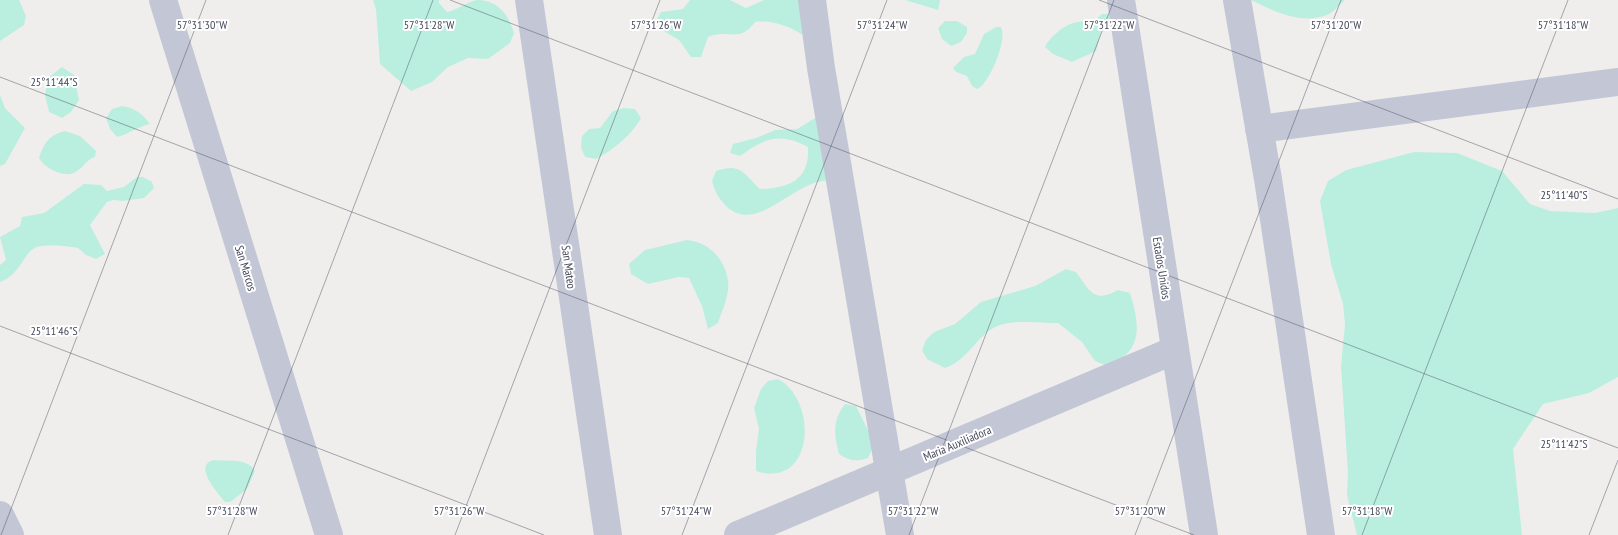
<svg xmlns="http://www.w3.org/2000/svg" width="1618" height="535" font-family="'PT Sans Narrow',sans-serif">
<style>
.green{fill:#baefe0}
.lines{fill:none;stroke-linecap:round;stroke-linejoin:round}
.minor{stroke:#c3c7d5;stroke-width:28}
.ticks{fill:none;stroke:#45495b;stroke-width:1;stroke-opacity:0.45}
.labels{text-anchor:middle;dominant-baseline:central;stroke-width:4;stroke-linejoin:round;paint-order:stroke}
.street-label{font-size:12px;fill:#45495b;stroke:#fff}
.ticks-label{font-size:12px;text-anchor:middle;fill:#45495b;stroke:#fff;stroke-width:4;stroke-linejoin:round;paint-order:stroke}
</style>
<rect width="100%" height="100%" fill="#f0eeed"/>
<!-- green -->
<g class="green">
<polygon points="0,0 19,0 26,16 24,25 0,41"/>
<path d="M373,0H439V3L447,12C458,10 466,2 477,0C499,0 509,16 514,33L510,43L488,59L468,58L448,67L432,82L411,91L380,64L376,10Z"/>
<path d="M690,0H730L746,8L764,0H800L808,27L802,35C790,26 770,20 755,22C739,44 729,28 708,37L701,57H691L679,40L662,30L656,21L661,12L683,9Z"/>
<polygon points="905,0 940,0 940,1 938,10"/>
<path d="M1251,0H1345C1339,5 1333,13 1327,15C1301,25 1273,11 1251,0Z"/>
<path d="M1102,14H1108L1111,19L1101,32L1096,51L1072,62L1053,54L1045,47C1049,38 1063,26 1073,23C1085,20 1094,23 1102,14Z"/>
<polygon points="945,21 957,21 967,27 967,33 961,42 951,46 942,39 938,28"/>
<path d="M996,27H1001C1008,39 989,85 977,89L972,86L967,76L956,72L953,68L964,57L975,54L984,34Z"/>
<polygon points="62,67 74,75 79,100 71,112 62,118 49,112 45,95 48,78"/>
<polygon points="0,95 5,108 25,128 5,164 0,166"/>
<path d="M122,106C135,108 142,113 150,124C137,127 129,134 117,137L110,129L106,118L112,109Z"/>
<path d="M624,108L635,109L641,118C632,135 613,150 596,159L585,157L581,147L582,136L589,129L600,128L613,111Z"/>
<path d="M826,115L834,181C796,175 760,236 727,207C719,199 715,192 712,181L716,171C741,162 744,174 760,189C789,188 810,180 808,147C780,132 765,138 740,156L730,153L733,144L756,138L775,130L797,129L815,118Z"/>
<path d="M65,131L80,136L96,151L95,157C86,160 85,166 77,171C66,180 44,168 39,158C44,143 49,135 65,131Z"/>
<polygon points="1414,152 1457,153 1502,171 1530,204 1550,211 1595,213 1618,208 1618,377 1589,393 1543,404 1513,449 1522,535 1357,535 1347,495 1348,474 1341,366 1345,324 1343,304 1331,264 1320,201 1328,181 1346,170"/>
<path d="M137,177H143L152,182L154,188L144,198L123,201L113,200L107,202L90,225L105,254L96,259L86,255L78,248C67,246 49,244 37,247C23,252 21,275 0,282V265L6,260L0,237L20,226L22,217L44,213L84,184L101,185L107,191L124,187Z"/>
<path d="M687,240C709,242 725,259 728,281C730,294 722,311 718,323L708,329L702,306L689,278L679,277L648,284L631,274L629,264L645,250Z"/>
<path d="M1066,269L1076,272C1090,290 1093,304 1118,290L1130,293C1140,324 1144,355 1105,365L1095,361L1082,342L1058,323C1041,323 1020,320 1004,324C979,329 970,360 945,368L927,359L922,350L926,340L934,332L955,324L981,302L1035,286Z"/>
<path d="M778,379C819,401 814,490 756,471V451L759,429L754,408L761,389L768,381Z"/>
<path d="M845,404L856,406L871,436L873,447L868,458C856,462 849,461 839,454C834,434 832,421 845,404Z"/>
<path d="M214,460C228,462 247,457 255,471L247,489L230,502H225C218,493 192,465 214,460Z"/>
</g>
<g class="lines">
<!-- minor -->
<g class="minor">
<polyline points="163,0 329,535"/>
<polyline points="529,0 608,535"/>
<polyline points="812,0 821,68 900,535"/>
<polyline points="1121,0 1204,535"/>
<polyline points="1237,0 1268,179 1321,535"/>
<polyline points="1259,129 1618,82"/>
<polyline points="0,515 10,535"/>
<polyline points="738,535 1175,350"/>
</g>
</g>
<!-- ticks -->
<path class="ticks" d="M450,0L1618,448M1099,0L1618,199M0,77L1194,535M0,326L544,535M1,535L206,0M228,535L433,0M455,535L660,0M682,535L887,0M909,535L1114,0M1135,535L1341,0M1362,535L1568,0M1589,535L1618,460"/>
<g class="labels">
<!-- street labels -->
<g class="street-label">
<text transform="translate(569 267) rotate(82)">San Mateo</text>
<text transform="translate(246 268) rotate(73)">San Marcos</text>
<text transform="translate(1162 268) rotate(81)">Estados Unidos</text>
<text transform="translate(957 443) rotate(-23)">Maria Auxiliadora</text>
</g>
</g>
<g class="ticks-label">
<text x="202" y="29">57°31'30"W</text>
<text x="429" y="29">57°31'28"W</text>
<text x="656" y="29">57°31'26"W</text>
<text x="882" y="29">57°31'24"W</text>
<text x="1109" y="29">57°31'22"W</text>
<text x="1336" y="29">57°31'20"W</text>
<text x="1563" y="29">57°31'18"W</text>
<text x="54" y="86">25°11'44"S</text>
<text x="1564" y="199">25°11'40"S</text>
<text x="54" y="335">25°11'46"S</text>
<text x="1564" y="448">25°11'42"S</text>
<text x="232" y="515">57°31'28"W</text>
<text x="459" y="515">57°31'26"W</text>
<text x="686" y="515">57°31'24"W</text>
<text x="913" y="515">57°31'22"W</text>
<text x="1140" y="515">57°31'20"W</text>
<text x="1367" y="515">57°31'18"W</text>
</g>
</svg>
